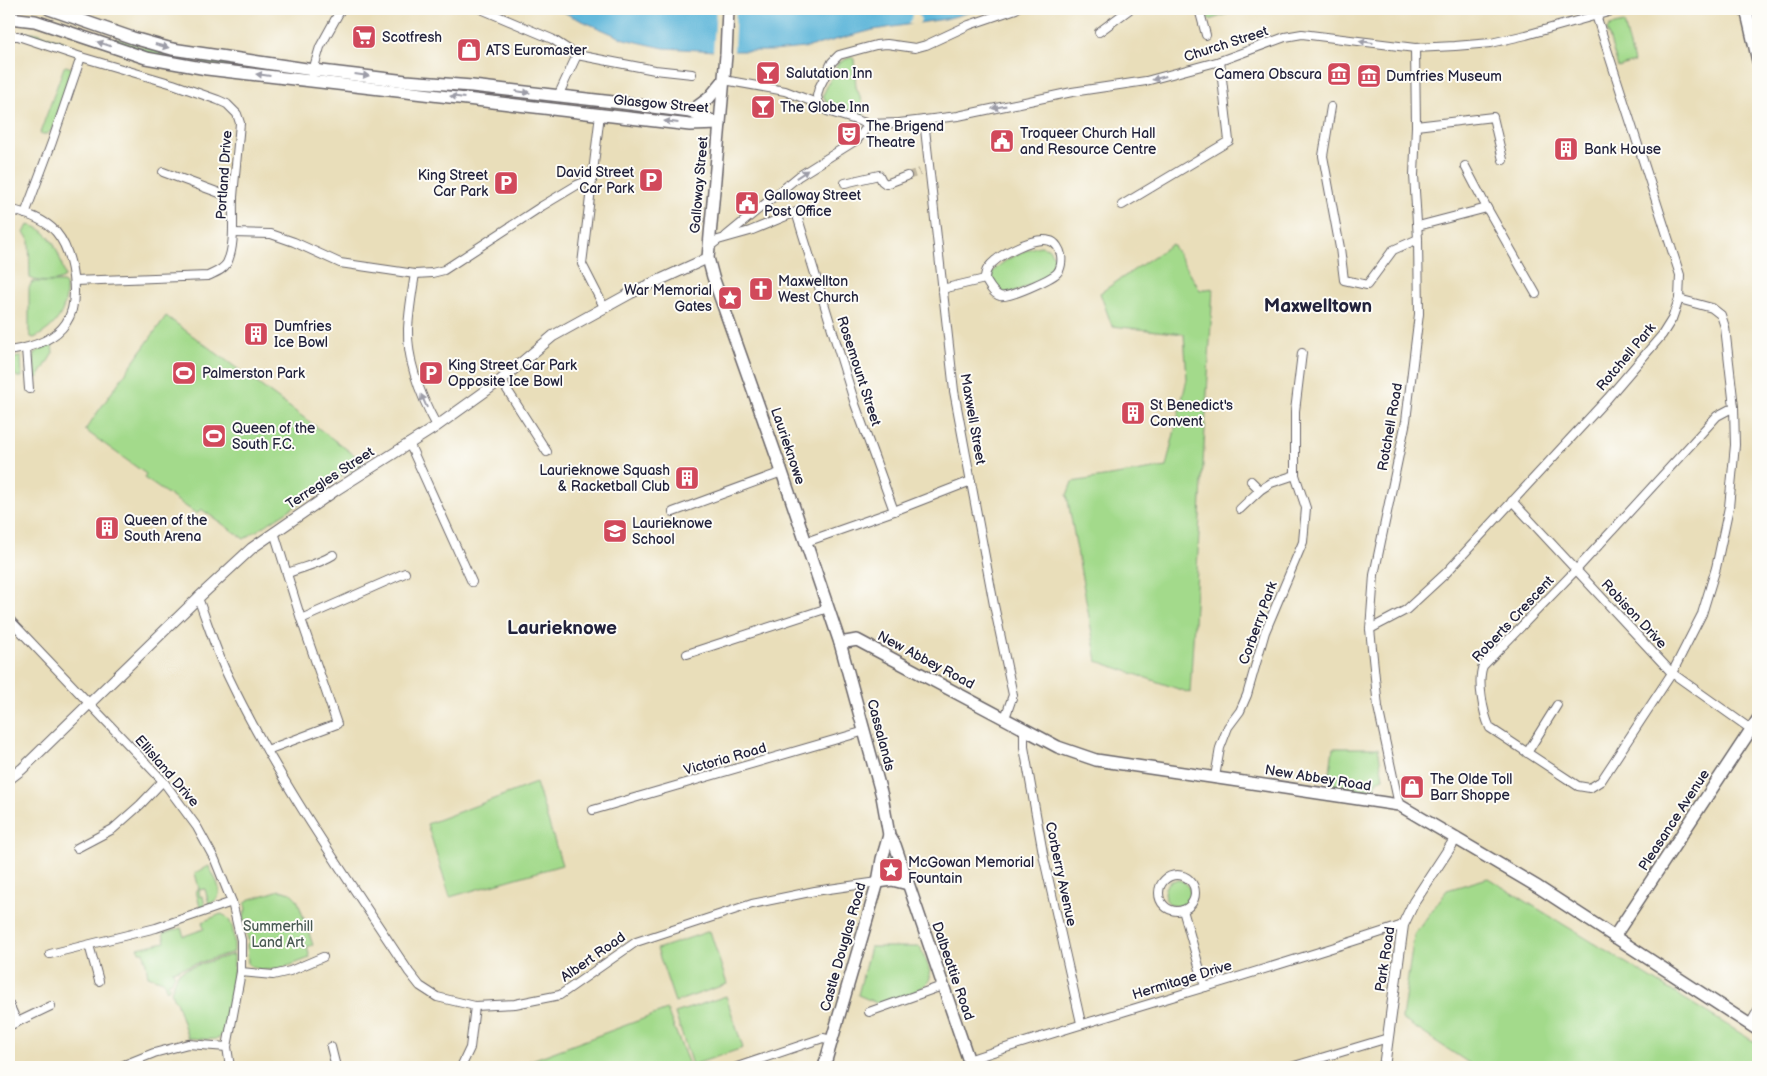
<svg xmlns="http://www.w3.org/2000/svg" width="1767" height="1076" font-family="'Balsamiq Sans',sans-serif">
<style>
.green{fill:#a3da8b;stroke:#627e63}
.water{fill:#5cb5d9;stroke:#3f6c8a}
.pier{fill:#e9deba}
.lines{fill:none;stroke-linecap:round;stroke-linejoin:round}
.street-tunnel{stroke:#c1b8a1;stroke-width:8;stroke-dasharray:8 4;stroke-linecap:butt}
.street-casing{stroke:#686467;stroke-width:10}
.secondary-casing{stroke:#686467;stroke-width:12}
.primary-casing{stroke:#686467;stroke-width:14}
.street{stroke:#fff;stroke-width:8}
.secondary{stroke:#fff;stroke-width:10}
.primary{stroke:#fff;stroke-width:11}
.oneway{fill:#9c9ca7}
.labels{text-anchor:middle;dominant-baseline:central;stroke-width:4;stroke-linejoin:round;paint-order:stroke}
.poi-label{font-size:14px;fill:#22223b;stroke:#fdfcf7;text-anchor:start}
.street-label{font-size:14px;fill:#22223b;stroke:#fdfcf7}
.park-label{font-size:14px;fill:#495953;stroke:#fdfcf7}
.district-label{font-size:19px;font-weight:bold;fill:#22223b;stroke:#fdfcf7}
</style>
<rect width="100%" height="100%" fill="#fdfcf7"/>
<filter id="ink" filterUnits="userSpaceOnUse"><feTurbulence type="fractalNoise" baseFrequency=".02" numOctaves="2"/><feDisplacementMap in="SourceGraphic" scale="10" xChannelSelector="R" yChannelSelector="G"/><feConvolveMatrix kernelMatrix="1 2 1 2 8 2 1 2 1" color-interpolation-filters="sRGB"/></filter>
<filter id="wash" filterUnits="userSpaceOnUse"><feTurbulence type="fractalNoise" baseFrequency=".0096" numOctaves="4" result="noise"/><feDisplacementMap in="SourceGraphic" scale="20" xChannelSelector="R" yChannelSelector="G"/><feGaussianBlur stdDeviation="1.12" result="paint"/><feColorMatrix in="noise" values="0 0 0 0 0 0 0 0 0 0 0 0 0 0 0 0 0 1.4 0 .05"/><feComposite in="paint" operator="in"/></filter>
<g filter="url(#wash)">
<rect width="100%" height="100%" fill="#e9deba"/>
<!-- green -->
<g class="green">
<polygon points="1206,9 1243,9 1209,20"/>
<polygon points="1624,23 1634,62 1618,67 1607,30 1610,26"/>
<polygon points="33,32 65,42 63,46 22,34"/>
<polygon points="117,38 142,47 166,52 166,57 140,52 115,44"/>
<polygon points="851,57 854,59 856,87 862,101 865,114 861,118 828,106 823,95 838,63"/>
<polygon points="203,59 257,66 257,70 202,64"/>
<polygon points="66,66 74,69 53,129 47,134 41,134 40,133 64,67"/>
<path d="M28,225C53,229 60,256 65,277C59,283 38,283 30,278L29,239L24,233Z"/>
<polygon points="1172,244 1200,290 1213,288 1190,693 1097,661 1067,495 1072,482 1166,467 1187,379 1184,334 1112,326 1100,293"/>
<path d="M1041,246L1048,248L1056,259C1055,263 1054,266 1052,270C1045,278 1016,294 1005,293C1000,293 996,289 991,285L990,277C994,264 1028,247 1041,246Z"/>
<path d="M32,282H63L66,284C68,309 57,327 34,338L31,337L29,331V288Z"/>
<polygon points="166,316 364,462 244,539 201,509 197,514 144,478 146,474 85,430"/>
<polygon points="52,344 53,353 38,378 35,377 34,353"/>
<polygon points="21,357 22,377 17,377 9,366 9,358"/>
<polygon points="1333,748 1378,748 1383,778 1377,781 1370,795 1328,788"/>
<polygon points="536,783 562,865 450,897 427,824"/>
<path d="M209,866C215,880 229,896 209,904L205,889L199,890L200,897L203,896L205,906L200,907L196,891L199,889L195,873Z"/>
<polygon points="1488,878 1758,1044 1758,1067 1475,1067 1402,1019 1414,935 1447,890"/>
<circle cx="1177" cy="893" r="13"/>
<path d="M280,890L291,893L297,899L313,945L307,947L310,958C292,964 266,978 248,964L247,944L249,942L245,928L246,925L243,919L246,909L245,904L248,900Z"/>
<path d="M221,914C235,918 234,940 234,952L172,971L175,974L171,982H169L168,984L170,986L167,991L163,981L148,976L144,952H139L138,948L165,942L163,933L181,928L184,936L204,929L202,922Z"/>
<polygon points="710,931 727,984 675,1002 657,949"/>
<path d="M870,947H920C923,955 931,968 930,977C929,991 890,1000 879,1004L858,995Z"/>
<path d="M234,954C235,968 229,1032 219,1038C213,1041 195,1038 188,1038L176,1001L173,998L171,991L178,973L188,968Z"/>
<polygon points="726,996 743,1048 692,1065 675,1013"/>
<polygon points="667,1010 690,1067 513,1067"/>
</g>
<!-- water -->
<polygon class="water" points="558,9 983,9 945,19 873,30 805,48 772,51 718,51 664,48 624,39 571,16"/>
<!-- pier -->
<g class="pier">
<polygon points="716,9 736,9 734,52 713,52"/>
<polygon points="910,9 916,9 921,20 918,26 908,24 913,16"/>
</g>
</g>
<g filter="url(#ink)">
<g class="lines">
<!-- street-tunnel -->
<polyline class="street-tunnel" points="907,176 920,172"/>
<defs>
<g id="street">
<polyline points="481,9 552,39 577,55 655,70 692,74"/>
<polyline points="1199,9 1206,35"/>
<polyline points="1099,32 1130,9"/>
<path d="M9,36H18L81,57L173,84L218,100L227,104L237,114L240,123C238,147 235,172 233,197C232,216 236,245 227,263C223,270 216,272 208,276L74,281"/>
<polyline points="312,74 320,47 341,9"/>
<polyline points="724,80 785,91 819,104 827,111 869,124 899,123 958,116 1072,92 1146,81 1220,61 1285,37 1302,34 1415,48 1455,46 1491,43 1526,35 1619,9"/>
<polyline points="558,96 577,55"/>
<polyline points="819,104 817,96 819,88 832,62 839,55 876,45 887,44 915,48 926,45 969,25 1016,9"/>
<polyline points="1331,107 1323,156 1340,248 1344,280 1367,285 1393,250 1418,239"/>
<polyline points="600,114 582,264 604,307"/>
<polyline points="924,120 954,391 994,605 1013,695 1005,718"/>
<polyline points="1416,126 1493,117 1503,160"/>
<polyline points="163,172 233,198"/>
<polyline points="845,183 879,175 882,181 886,184 907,176"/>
<polyline points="1122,205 1229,141 1220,61"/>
<polyline points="1487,208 1536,294"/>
<path d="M9,209C25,213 45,219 56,232C73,252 81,301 66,323C54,341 29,348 9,351"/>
<polyline points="25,214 52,142 81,57"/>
<polyline points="1418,226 1487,208 1465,166"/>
<polyline points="233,233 271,234 294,242 340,263 415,274 432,273 444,270 542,206 577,185 592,179"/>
<polyline points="726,236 799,176 858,139 869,124"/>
<polyline points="709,247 718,240 750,231 796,212 855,404 894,511"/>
<path d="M415,274C412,292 409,311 408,329C407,363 421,397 437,426"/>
<path d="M942,289L985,279C985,275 985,272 988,268C997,255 1034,236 1050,241C1056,242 1060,250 1061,255C1062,261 1061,269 1057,273C1051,279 1007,299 1000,296C993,294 989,285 985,279"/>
<path d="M1679,299L1712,308L1721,315L1725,327L1734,407L1735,445L1729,507L1716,568L1702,614L1672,673L1601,781L1590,788L1578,786L1490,728C1483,713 1477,681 1483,666L1576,570L1717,416L1734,407"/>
<polyline points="26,348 29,389"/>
<polyline points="501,380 547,452"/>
<polyline points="409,443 472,582"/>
<polyline points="1251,481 1260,490"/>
<polyline points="1512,501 1672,673 1752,730"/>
<polyline points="1240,509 1260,490 1271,483 1295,475"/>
<polyline points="673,512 782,472"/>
<polyline points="806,542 894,511 971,481"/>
<path d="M288,573C303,567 319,564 333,555"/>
<path d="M198,598C208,624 216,651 228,676C278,781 346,876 409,972L420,986L437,997L475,1006L515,1004L560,995L636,942L752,904L815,891L878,882"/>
<polyline points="9,619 163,781 197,827 215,860 232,902 241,940 241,972 227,1047 230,1067"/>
<polyline points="301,619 405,573"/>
<polyline points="1370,629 1406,610 1446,573 1608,398 1662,335 1672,319 1679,299 1680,275 1596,15"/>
<polyline points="687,654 828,608"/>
<polyline points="1024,730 1024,747 1044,859 1081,1023"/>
<polyline points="267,750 337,724 301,619 274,532"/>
<polyline points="1527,753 1557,705"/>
<polyline points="1215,777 1220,748 1228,727 1240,711 1247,695 1265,632 1303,542 1306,508 1295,475 1295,411 1302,353"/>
<polyline points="1399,805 1378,707 1370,629 1374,575 1406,421 1419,314 1418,239 1414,175 1416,126 1415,48"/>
<polyline points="593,810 865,731"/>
<polyline points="77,848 113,829 140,805 163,781"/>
<circle cx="1177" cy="893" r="18"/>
<polyline points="1758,887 1758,906"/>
<polyline points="1183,910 1205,987"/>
<polyline points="89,945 99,981"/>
<polyline points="50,954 156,928 232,902"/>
<polyline points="241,972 273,975 290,971 323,957"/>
<polyline points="9,1004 17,1022"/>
<polyline points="869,1012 942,986"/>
<polyline points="1750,1024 1758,1010"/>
<polyline points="9,1026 51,1006"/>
<polyline points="331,1047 336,1067"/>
<path d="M968,1060C1113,1013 1259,973 1403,925"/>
<polyline points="119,1067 154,1053 188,1044 227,1047"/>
<polyline points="461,1067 470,1048 475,1006"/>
<polyline points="737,1067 823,1038 832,1040"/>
<polyline points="1291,1067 1388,1038"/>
</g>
<g id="secondary">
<polyline points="9,779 22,769 198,598 252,548 336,490 437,426 501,380 553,336 631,293 708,258"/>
<polyline points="1384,1067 1403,925 1414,902 1456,838"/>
</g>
<g id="primary">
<polyline points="49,9 133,38 172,49 313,70 406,81 472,86 622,103 690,112 715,122"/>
<polyline points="728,9 726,55 708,258 713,277 782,472 840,643 882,796 889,835 895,845 971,1067"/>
<polyline points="1746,9 1758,61"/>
<polyline points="9,18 35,21 146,58 207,69 690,125 720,124"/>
<polyline points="690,112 709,98 724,80"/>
<polyline points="840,643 857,640 1058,747 1096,760 1399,805 1538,887 1758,1030"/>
<polyline points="878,882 892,880 908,884"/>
<polyline points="1614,937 1758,719"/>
<polyline points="824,1067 878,882 882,859 889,835"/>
</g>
</defs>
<!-- street casing -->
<use href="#street" class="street-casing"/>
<!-- secondary casing -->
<use href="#secondary" class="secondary-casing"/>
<!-- primary casing -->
<use href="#primary" class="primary-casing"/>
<!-- street -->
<use href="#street" class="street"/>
<!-- secondary -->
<use href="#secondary" class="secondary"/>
<!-- primary -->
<use href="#primary" class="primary"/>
</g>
<!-- one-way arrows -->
<defs><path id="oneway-solid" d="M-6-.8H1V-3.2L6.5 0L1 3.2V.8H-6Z" transform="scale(1.25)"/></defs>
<g class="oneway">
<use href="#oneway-solid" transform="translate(1366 42) rotate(-172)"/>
<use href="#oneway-solid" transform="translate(104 44) rotate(-162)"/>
<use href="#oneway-solid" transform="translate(162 46) rotate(15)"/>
<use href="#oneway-solid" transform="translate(263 75) rotate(-173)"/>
<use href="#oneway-solid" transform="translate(362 75) rotate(7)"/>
<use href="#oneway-solid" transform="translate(1159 78) rotate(165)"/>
<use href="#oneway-solid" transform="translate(523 92) rotate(7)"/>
<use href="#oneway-solid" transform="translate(457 97) rotate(-173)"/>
<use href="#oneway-solid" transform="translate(999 107) rotate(168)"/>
<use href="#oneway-solid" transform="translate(671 122) rotate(-173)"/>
<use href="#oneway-solid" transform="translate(802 174) rotate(-34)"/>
<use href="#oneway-solid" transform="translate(424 401) rotate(-114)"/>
</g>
</g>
<!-- icons -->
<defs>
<symbol id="supermarket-square" viewBox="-11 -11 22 22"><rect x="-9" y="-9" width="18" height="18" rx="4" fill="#d1495b" stroke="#fdfcf7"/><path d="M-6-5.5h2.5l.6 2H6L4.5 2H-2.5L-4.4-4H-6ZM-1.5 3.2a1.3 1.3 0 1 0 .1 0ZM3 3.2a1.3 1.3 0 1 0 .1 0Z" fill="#fff"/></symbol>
<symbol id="shop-square" viewBox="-11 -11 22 22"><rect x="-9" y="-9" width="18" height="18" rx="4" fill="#d1495b" stroke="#fdfcf7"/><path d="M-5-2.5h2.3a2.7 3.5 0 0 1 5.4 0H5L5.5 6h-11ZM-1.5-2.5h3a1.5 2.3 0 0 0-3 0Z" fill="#fff"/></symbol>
<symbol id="bar-square" viewBox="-11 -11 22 22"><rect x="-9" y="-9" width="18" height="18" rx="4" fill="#d1495b" stroke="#fdfcf7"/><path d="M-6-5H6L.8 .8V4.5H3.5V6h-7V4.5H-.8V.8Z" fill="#fff"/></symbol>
<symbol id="museum-square" viewBox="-11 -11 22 22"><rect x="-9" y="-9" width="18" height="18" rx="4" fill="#d1495b" stroke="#fdfcf7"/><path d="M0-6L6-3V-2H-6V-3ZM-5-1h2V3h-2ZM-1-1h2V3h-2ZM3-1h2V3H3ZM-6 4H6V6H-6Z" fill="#fff"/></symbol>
<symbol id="theatre-square" viewBox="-11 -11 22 22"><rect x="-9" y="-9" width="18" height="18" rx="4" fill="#d1495b" stroke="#fdfcf7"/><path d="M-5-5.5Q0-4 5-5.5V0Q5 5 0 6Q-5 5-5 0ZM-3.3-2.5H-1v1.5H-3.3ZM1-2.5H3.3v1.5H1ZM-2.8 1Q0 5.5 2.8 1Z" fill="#fff"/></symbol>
<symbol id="civic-square" viewBox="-11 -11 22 22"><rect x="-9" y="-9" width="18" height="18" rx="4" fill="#d1495b" stroke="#fdfcf7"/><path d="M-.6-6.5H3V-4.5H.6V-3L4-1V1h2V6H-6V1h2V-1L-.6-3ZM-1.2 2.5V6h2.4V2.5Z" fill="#fff"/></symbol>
<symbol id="building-square" viewBox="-11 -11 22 22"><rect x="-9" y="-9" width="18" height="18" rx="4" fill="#d1495b" stroke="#fdfcf7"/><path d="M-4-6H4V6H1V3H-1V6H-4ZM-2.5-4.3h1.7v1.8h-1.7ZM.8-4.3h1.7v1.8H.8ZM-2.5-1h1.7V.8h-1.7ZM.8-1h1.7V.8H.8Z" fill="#fff"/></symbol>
<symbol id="parking-square" viewBox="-11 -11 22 22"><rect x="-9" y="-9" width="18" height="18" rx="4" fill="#d1495b" stroke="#fdfcf7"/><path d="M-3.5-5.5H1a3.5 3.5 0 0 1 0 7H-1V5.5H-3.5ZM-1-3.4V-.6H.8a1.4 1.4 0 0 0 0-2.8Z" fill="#fff"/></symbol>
<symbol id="church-square" viewBox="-11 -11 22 22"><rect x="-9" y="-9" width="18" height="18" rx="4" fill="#d1495b" stroke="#fdfcf7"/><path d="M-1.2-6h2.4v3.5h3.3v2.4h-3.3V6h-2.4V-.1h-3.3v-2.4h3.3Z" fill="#fff"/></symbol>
<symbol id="sight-square" viewBox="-11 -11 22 22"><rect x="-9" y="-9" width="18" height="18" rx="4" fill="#d1495b" stroke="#fdfcf7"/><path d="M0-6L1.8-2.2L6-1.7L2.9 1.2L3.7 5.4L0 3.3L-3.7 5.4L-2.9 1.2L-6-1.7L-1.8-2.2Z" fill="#fff"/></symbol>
<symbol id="stadium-square" viewBox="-11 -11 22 22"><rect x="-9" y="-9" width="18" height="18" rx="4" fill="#d1495b" stroke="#fdfcf7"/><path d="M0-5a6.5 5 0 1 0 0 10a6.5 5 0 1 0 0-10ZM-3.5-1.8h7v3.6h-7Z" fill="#fff"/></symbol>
<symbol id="school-square" viewBox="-11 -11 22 22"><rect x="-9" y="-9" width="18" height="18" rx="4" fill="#d1495b" stroke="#fdfcf7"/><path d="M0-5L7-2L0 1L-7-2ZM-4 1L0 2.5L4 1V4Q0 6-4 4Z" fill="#fff"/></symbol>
</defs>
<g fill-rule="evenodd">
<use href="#supermarket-square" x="350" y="23" width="28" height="28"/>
<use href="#shop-square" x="455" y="36" width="28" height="28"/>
<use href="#bar-square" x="754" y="59" width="28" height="28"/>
<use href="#museum-square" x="1325" y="60" width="28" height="28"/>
<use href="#museum-square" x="1355" y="62" width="28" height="28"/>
<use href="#bar-square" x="749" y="93" width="28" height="28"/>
<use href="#theatre-square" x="835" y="120" width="28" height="28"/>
<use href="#civic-square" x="988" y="127" width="28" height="28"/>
<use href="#building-square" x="1552" y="135" width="28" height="28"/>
<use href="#parking-square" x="637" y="166" width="28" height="28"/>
<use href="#parking-square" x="492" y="169" width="28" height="28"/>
<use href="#civic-square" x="733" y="189" width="28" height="28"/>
<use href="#church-square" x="747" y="275" width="28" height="28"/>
<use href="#sight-square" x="716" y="284" width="28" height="28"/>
<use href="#building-square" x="242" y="320" width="28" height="28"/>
<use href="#stadium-square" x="170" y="359" width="28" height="28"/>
<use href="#parking-square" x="417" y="359" width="28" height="28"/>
<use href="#building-square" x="1119" y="399" width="28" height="28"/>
<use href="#stadium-square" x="200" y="422" width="28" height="28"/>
<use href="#building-square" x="673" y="464" width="28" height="28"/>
<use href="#building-square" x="93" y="514" width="28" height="28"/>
<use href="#school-square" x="601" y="517" width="28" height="28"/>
<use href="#shop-square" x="1398" y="773" width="28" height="28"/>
<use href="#sight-square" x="877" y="856" width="28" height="28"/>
</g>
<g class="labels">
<!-- poi labels -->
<g class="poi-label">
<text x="382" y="37">Scotfresh</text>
<text x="486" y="50">ATS Euromaster</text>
<text x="786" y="73">Salutation Inn</text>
<text x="1322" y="74" text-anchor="end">Camera Obscura</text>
<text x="1386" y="76">Dumfries Museum</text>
<text x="780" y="107">The Globe Inn</text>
<text x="866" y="126">The Brigend<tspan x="866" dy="16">Theatre</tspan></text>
<text x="1020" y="133">Troqueer Church Hall<tspan x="1020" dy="16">and Resource Centre</tspan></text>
<text x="1584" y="149">Bank House</text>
<text x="634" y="172" text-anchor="end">David Street<tspan x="634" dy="16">Car Park</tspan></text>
<text x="488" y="175" text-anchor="end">King Street<tspan x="488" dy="16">Car Park</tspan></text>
<text x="764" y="195">Galloway Street<tspan x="764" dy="16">Post Office</tspan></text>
<text x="778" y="281">Maxwellton<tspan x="778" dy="16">West Church</tspan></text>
<text x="712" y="290" text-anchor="end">War Memorial<tspan x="712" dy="16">Gates</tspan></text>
<text x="274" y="326">Dumfries<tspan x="274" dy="16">Ice Bowl</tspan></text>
<text x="448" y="365">King Street Car Park<tspan x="448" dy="16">Opposite Ice Bowl</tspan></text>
<text x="202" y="373">Palmerston Park</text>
<text x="1150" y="405">St Benedict's<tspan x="1150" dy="16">Convent</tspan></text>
<text x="232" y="428">Queen of the<tspan x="232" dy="16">South F.C.</tspan></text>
<text x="670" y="470" text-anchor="end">Laurieknowe Squash<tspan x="670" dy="16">&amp; Racketball Club</tspan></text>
<text x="124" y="520">Queen of the<tspan x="124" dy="16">South Arena</tspan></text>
<text x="632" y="523">Laurieknowe<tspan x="632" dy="16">School</tspan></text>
<text x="1430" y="779">The Olde Toll<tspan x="1430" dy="16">Barr Shoppe</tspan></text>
<text x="908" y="862">McGowan Memorial<tspan x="908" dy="16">Fountain</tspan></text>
</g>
<!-- street labels -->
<g class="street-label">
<text transform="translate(1226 44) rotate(-18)">Church Street</text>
<text transform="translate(661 104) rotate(5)">Glasgow Street</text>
<text transform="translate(224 175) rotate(-86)">Portland Drive</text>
<text transform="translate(699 185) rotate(-85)">Galloway Street</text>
<text transform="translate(1626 357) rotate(-50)">Rotchell Park</text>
<text transform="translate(859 371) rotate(72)">Rosemount Street</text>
<text transform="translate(973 419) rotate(80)">Maxwell Street</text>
<text transform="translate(1390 427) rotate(-80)">Rotchell Road</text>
<text transform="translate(788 446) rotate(71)">Laurieknowe</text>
<text transform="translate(330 478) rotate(-33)">Terregles Street</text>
<text transform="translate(1634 614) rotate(47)">Robison Drive</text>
<text transform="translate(1513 619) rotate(-47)">Roberts Crescent</text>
<text transform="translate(1258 623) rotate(-70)">Corberry Park</text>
<text transform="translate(926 660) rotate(28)">New Abbey Road</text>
<text transform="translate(881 735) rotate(75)">Cassalands</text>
<text transform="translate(725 759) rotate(-16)">Victoria Road</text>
<text transform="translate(167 771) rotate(49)">Ellisland Drive</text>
<text transform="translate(1318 778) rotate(9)">New Abbey Road</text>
<text transform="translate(1674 820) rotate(-57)">Pleasance Avenue</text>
<text transform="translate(1061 874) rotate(78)">Corberry Avenue</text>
<text transform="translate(843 947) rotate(-74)">Castle Douglas Road</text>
<text transform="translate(593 957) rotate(-35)">Albert Road</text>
<text transform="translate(1385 959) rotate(-81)">Park Road</text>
<text transform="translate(953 971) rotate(71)">Dalbeattie Road</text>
<text transform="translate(1182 980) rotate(-17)">Hermitage Drive</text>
</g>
<!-- park labels -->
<g class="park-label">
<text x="278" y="926">Summerhill<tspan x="278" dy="16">Land Art</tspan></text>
</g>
<!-- district labels -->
<g class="district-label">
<text x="1318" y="306">Maxwelltown</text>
<text x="562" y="628">Laurieknowe</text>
</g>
</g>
<!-- margin -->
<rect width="1767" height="1076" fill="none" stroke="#fdfcf7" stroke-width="30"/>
</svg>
